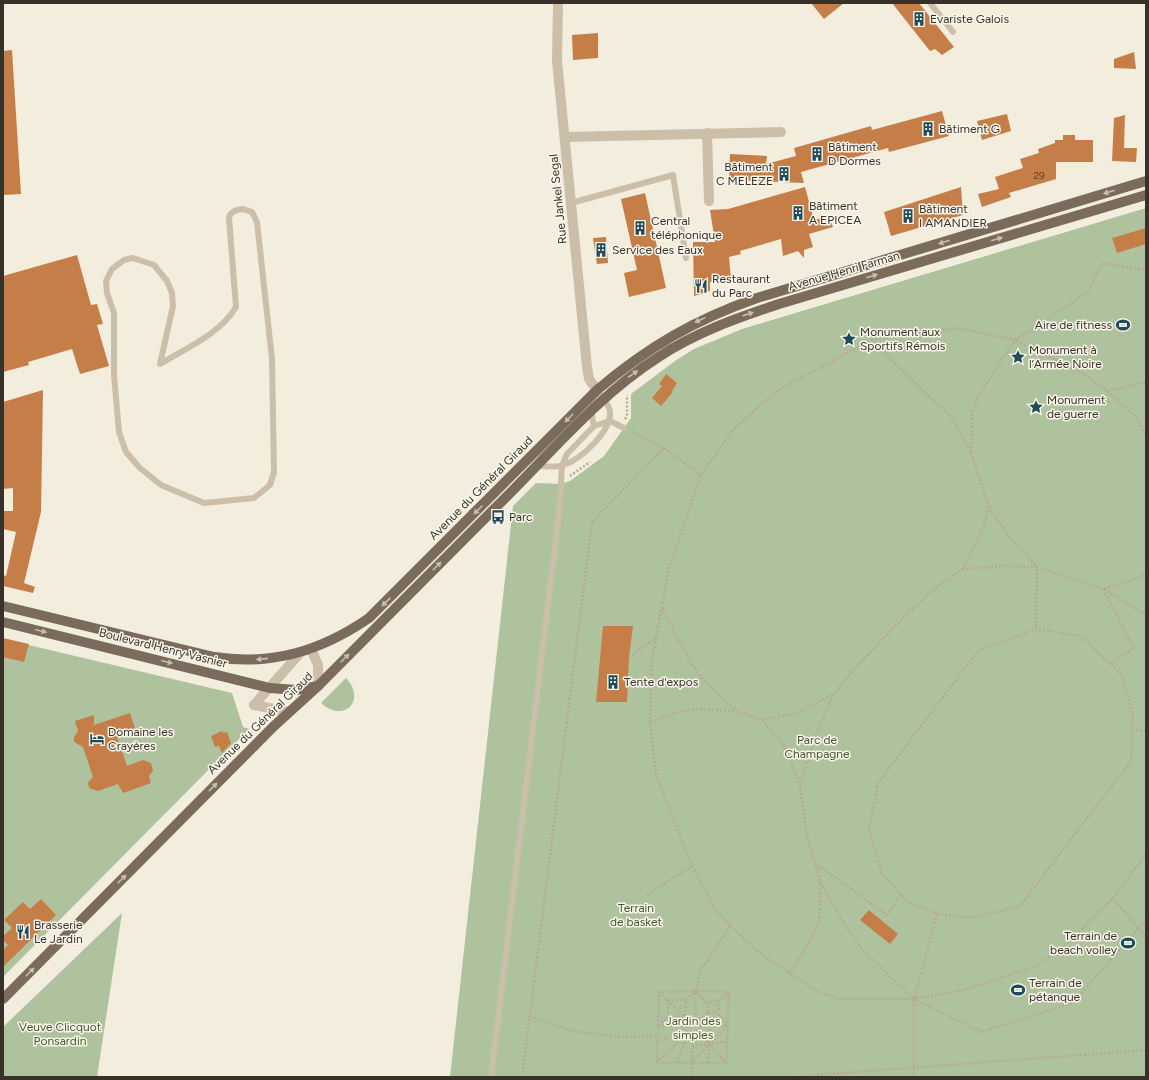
<svg xmlns="http://www.w3.org/2000/svg" width="1149" height="1080" font-family="Figtree,sans-serif">
<style>
.green{fill:#afc29e}
.building{fill:#c67e49}
.lines{fill:none;stroke-linecap:round;stroke-linejoin:round}
.path{stroke:#b7a994;stroke-width:2.5;stroke-dasharray:2 2;stroke-linecap:butt}
.lane{stroke:#cbbfaa;stroke-width:6}
.street{stroke:#cbbfaa;stroke-width:10}
.primary{stroke:#7a6b5b;stroke-width:10}
.oneway{fill:#c7beb1}
.labels{text-anchor:middle;dominant-baseline:central;stroke-width:3;stroke-linejoin:round;paint-order:stroke}
.number-label{font-size:10px;fill:#5c4431}
.poi-label{font-size:12px;fill:#383129;stroke:#faf6eb;text-anchor:start}
.street-label{font-size:12px;fill:#383129;stroke:#faf6eb}
.park-label{font-size:12px;fill:#40572d;stroke:#faf6eb}
</style>
<rect width="100%" height="100%" fill="#f3edde"/>
<!-- green -->
<g class="green">
<polygon points="1146,208 1146,1077 450,1077 513,506 536,483 561,484 570,481 604,456 631,418 631,394 675,361 694,349 742,329"/>
<polygon points="3,639 232,693 243,727 249,729 3,977"/>
<path d="M346,678C367,700 344,724 321,703Z"/>
<polygon points="122,913 97,1077 3,1077 3,1027"/>
</g>
<!-- building -->
<g class="building">
<polygon points="811,3 844,3 824,19"/>
<polygon points="892,3 919,3 954,47 942,55 935,49 930,51"/>
<polygon points="598,33 598,58 573,60 572,35"/>
<polygon points="12,50 21,194 3,195 3,51"/>
<polygon points="1134,52 1136,69 1114,68 1114,59"/>
<polygon points="942,111 949,136 889,152 888,148 801,172 804,183 729,180 730,154 767,156 766,164 796,156 794,148 871,126 872,130"/>
<polygon points="1007,114 1011,131 982,140 977,121"/>
<polygon points="1125,115 1124,148 1137,148 1136,162 1112,161 1114,118"/>
<polygon points="1063,135 1075,135 1075,140 1093,140 1093,162 1056,162 1056,179 1009,193 1011,197 982,207 978,194 999,189 995,177 1023,168 1020,159 1039,153 1038,149 1055,143 1055,140 1063,140"/>
<polygon points="805,187 814,220 829,216 833,227 809,234 813,247 804,250 804,258 798,251 783,256 781,239 740,251 741,254 729,257 731,280 710,282 710,291 694,296 693,242 715,242 710,210 728,209"/>
<polygon points="961,187 963,215 891,236 884,212"/>
<polygon points="645,193 666,288 629,297 624,273 637,270 621,199"/>
<polygon points="1146,228 1146,244 1117,253 1112,238"/>
<polygon points="606,237 608,263 597,264 593,238"/>
<polygon points="77,255 91,305 97,304 103,324 97,325 109,366 80,374 72,349 28,362 29,365 3,372 3,276"/>
<polygon points="666,374 677,383 672,391 673,392 661,406 652,398 662,386 659,384"/>
<polygon points="43,390 41,512 24,583 35,587 33,593 3,586 3,575 6,576 16,532 3,529 3,511 13,511 13,488 3,489 3,402"/>
<polygon points="603,626 633,626 629,657 627,702 596,702"/>
<polygon points="3,638 29,644 24,662 3,657"/>
<polygon points="130,713 135,728 116,734 127,766 143,760 151,763 153,771 149,776 151,783 123,793 118,784 98,791 89,788 88,782 93,777 83,747 74,742 74,737 78,731 75,721 94,715 94,725"/>
<polygon points="222,731 223,733 227,732 231,743 222,753 219,746 215,747 211,736"/>
<polygon points="41,899 56,915 3,967 3,950 8,945 3,940 3,936 12,928 4,920 23,902 30,909"/>
<polygon points="869,910 898,934 890,944 860,920"/>
</g>
<g class="lines">
<!-- path -->
<g class="path">
<polyline points="1108,391 1146,382"/>
<polyline points="625,419 627,416 627,395"/>
<polyline points="632,432 664,448 701,475"/>
<polyline points="1146,438 1137,418 1107,391 1084,374 1015,340 958,328 872,340 778,390 734,429 701,475 669,568 652,660 650,722 656,775 692,866 717,912 759,953 819,992 840,999 914,999 964,990 1036,966 1069,942 1113,898 1146,854"/>
<polyline points="971,452 972,415 977,398 1015,340 1088,292 1102,263 1146,270"/>
<polyline points="570,476 590,462"/>
<polyline points="989,507 1006,533 1037,567 1103,589 1136,579 1146,573"/>
<polyline points="963,569 1004,566 1037,567 1036,629"/>
<polyline points="1103,589 1134,648 1110,663"/>
<polyline points="1104,589 1146,615"/>
<polyline points="662,608 691,663 704,681 736,711 762,720 794,714 834,694 852,671 904,617 935,588 963,569 984,526 989,507 971,452 949,414 929,397 872,340"/>
<polyline points="629,657 656,638"/>
<polyline points="833,695 815,737 800,786 807,836 821,883 847,928 862,949 914,999 914,1077"/>
<polyline points="762,720 785,747 800,786"/>
<polyline points="650,722 675,713 695,709 735,711"/>
<polyline points="1132,729 1146,731"/>
<polyline points="815,863 887,915 901,894"/>
<polyline points="647,895 692,866"/>
<polyline points="1113,898 1146,937"/>
<polyline points="937,914 968,918 1019,907 1131,761 1133,715 1122,675 1081,636 1036,629 978,651 878,783 869,830 882,873 908,902 937,914 914,999 981,1032 1073,1003 1146,920"/>
<polyline points="789,974 812,937 819,921 821,884"/>
<polyline points="659,992 689,1021"/>
<polygon points="668,1000 686,1000 685,1017 668,1017"/>
<polyline points="686,1000 696,991 729,992 726,1063 657,1063 659,992 696,991 707,1004"/>
<polyline points="716,1011 727,1025"/>
<polyline points="708,1013 715,1013 719,1009 718,1001"/>
<polyline points="529,1016 572,1031 623,1037 657,1036"/>
<polyline points="701,1021 708,1013 707,1004 710,1001 718,1001 729,992"/>
<polyline points="658,1025 688,1026"/>
<polyline points="658,1025 668,1017"/>
<polyline points="700,1025 728,1025"/>
<polyline points="699,1032 726,1063"/>
<polyline points="693,1034 699,1032 701,1021 695,1017"/>
<polyline points="657,1041 688,1032"/>
<polyline points="692,1046 727,1042"/>
<polyline points="692,1062 727,1026"/>
<polyline points="657,1063 688,1032"/>
<polyline points="677,1063 687,1035"/>
<polyline points="708,1063 711,1025"/>
<polyline points="522,1077 592,522 664,448"/>
<path d="M692,1077L693,1034L688,1032C688,1025 689,1022 695,1017L696,991L700,972L730,926"/>
<polyline points="789,1077 1146,1050"/>
</g>
<!-- lane -->
<g class="lane">
<polyline points="930,3 953,32"/>
<polyline points="571,203 673,175 686,258"/>
<path d="M243,209L252,212L257,222L272,359L274,472L270,485L254,498L204,503L161,485L140,468L126,452L119,432L114,375V313L107,293L106,281L112,269L124,260L133,258L154,265L167,281L172,293L173,306L160,364C186,348 220,334 236,307L229,218C230,211 237,210 243,209Z"/>
<polyline points="596,392 591,411 594,426 610,421 624,428"/>
<path d="M536,466C544,466 556,468 564,465C581,459 612,431 610,411C609,404 601,396 597,390"/>
<polyline points="491,1077 559,513 562,466 567,454 594,426"/>
</g>
<!-- street -->
<g class="street">
<polyline points="558,3 557,61 587,367 589,379 597,390"/>
<polyline points="707,133 709,201"/>
<polyline points="565,137 781,132"/>
<polyline points="311,649 318,665 318,686"/>
<polyline points="254,705 301,652"/>
<polyline points="254,705 289,712"/>
</g>
<!-- primary -->
<g class="primary">
<path d="M3,606L214,657C272,666 321,651 369,618L597,390C648,347 694,320 757,298L1146,181"/>
<polyline points="3,622 270,688 296,690 318,686"/>
<path d="M3,999L274,726L318,686C384,619 451,552 518,485C561,441 604,392 657,358C694,333 737,318 779,304L1146,195"/>
</g>
</g>
<!-- one-way arrows -->
<defs><path id="oneway-solid" d="M-6-.8H1V-3.2L6.5 0L1 3.2V.8H-6Z"/></defs>
<g class="oneway">
<use href="#oneway-solid" transform="translate(1109 192) rotate(163)"/>
<use href="#oneway-solid" transform="translate(997 239) rotate(-16)"/>
<use href="#oneway-solid" transform="translate(944 242) rotate(163)"/>
<use href="#oneway-solid" transform="translate(872 276) rotate(-16)"/>
<use href="#oneway-solid" transform="translate(748 314) rotate(-19)"/>
<use href="#oneway-solid" transform="translate(700 320) rotate(154)"/>
<use href="#oneway-solid" transform="translate(633 374) rotate(-35)"/>
<use href="#oneway-solid" transform="translate(569 418) rotate(135)"/>
<use href="#oneway-solid" transform="translate(478 510) rotate(135)"/>
<use href="#oneway-solid" transform="translate(437 566) rotate(-45)"/>
<use href="#oneway-solid" transform="translate(386 602) rotate(136)"/>
<use href="#oneway-solid" transform="translate(41 631) rotate(14)"/>
<use href="#oneway-solid" transform="translate(345 658) rotate(-45)"/>
<use href="#oneway-solid" transform="translate(262 659) rotate(174)"/>
<use href="#oneway-solid" transform="translate(167 662) rotate(14)"/>
<use href="#oneway-solid" transform="translate(213 787) rotate(-45)"/>
<use href="#oneway-solid" transform="translate(122 879) rotate(-45)"/>
<use href="#oneway-solid" transform="translate(30 972) rotate(-45)"/>
</g>
<!-- icons -->
<defs>
<symbol id="building-bare" viewBox="-9 -9 18 18"><path d="M-4-6H4V6H1V3H-1V6H-4ZM-2.5-4.3h1.7v1.8h-1.7ZM.8-4.3h1.7v1.8H.8ZM-2.5-1h1.7V.8h-1.7ZM.8-1h1.7V.8H.8Z" fill="#1f4b5a" stroke="#faf6eb" stroke-width="2.5" paint-order="stroke"/></symbol>
<symbol id="restaurant-bare" viewBox="-9 -9 18 18"><path d="M-5-6h1v4h1v-4h1v4h1v-4h1v5L-1.5 .5V6h-2V.5L-5-1ZM5-6V6H3V1.5H1.5Q1.5-4 5-6Z" fill="#1f4b5a" stroke="#faf6eb" stroke-width="2.5" paint-order="stroke"/></symbol>
<symbol id="stadium-bare" viewBox="-9 -9 18 18"><path d="M0-5a6.5 5 0 1 0 0 10a6.5 5 0 1 0 0-10ZM-3.5-1.8h7v3.6h-7Z" fill="#1f4b5a" stroke="#faf6eb" stroke-width="2.5" paint-order="stroke"/></symbol>
<symbol id="sight-bare" viewBox="-9 -9 18 18"><path d="M0-6L1.8-2.2L6-1.7L2.9 1.2L3.7 5.4L0 3.3L-3.7 5.4L-2.9 1.2L-6-1.7L-1.8-2.2Z" fill="#1f4b5a" stroke="#faf6eb" stroke-width="2.5" paint-order="stroke"/></symbol>
<symbol id="bus-bare" viewBox="-9 -9 18 18"><path d="M-5-6H5V4H4V6H2V4H-2V6H-4V4H-5ZM-3.5-4V0h7V-4ZM-3.5 1.2v1.5H-2V1.2ZM2 1.2v1.5H3.5V1.2Z" fill="#1f4b5a" stroke="#faf6eb" stroke-width="2.5" paint-order="stroke"/></symbol>
<symbol id="hotel-bare" viewBox="-9 -9 18 18"><path d="M-6-4.5h1.5V1H6V5H4.5V3h-9V5H-6ZM-4 0a1.8 1.8 0 1 1 3.6 0ZM.5 0V-2.5h3Q6-2.5 6 0Z" fill="#1f4b5a" stroke="#faf6eb" stroke-width="2.5" paint-order="stroke"/></symbol>
</defs>
<g fill-rule="evenodd">
<use href="#building-bare" x="909" y="9" width="20" height="20"/>
<use href="#building-bare" x="918" y="119" width="20" height="20"/>
<use href="#building-bare" x="807" y="144" width="20" height="20"/>
<use href="#building-bare" x="774" y="164" width="20" height="20"/>
<use href="#building-bare" x="788" y="203" width="20" height="20"/>
<use href="#building-bare" x="898" y="206" width="20" height="20"/>
<use href="#building-bare" x="630" y="218" width="20" height="20"/>
<use href="#building-bare" x="591" y="240" width="20" height="20"/>
<use href="#restaurant-bare" x="691" y="276" width="20" height="20"/>
<use href="#stadium-bare" x="1113" y="315" width="20" height="20"/>
<use href="#sight-bare" x="839" y="329" width="20" height="20"/>
<use href="#sight-bare" x="1008" y="347" width="20" height="20"/>
<use href="#sight-bare" x="1026" y="397" width="20" height="20"/>
<use href="#bus-bare" x="488" y="507" width="20" height="20"/>
<use href="#building-bare" x="603" y="672" width="20" height="20"/>
<use href="#hotel-bare" x="87" y="729" width="20" height="20"/>
<use href="#restaurant-bare" x="13" y="922" width="20" height="20"/>
<use href="#stadium-bare" x="1118" y="933" width="20" height="20"/>
<use href="#stadium-bare" x="1008" y="980" width="20" height="20"/>
</g>
<g class="labels">
<!-- number labels -->
<g class="number-label">
<text x="1039" y="175">29</text>
</g>
<!-- poi labels -->
<g class="poi-label">
<text x="930" y="19">Evariste Galois</text>
<text x="939" y="129">Bâtiment G</text>
<text x="828" y="147">Bâtiment<tspan x="828" dy="14">D Dormes</tspan></text>
<text x="773" y="167" text-anchor="end">Bâtiment<tspan x="773" dy="14">C MELEZE</tspan></text>
<text x="809" y="206">Bâtiment<tspan x="809" dy="14">A EPICEA</tspan></text>
<text x="919" y="209">Bâtiment<tspan x="919" dy="14">I AMANDIER</tspan></text>
<text x="651" y="221">Central<tspan x="651" dy="14">téléphonique</tspan></text>
<text x="612" y="250">Service des Eaux</text>
<text x="712" y="279">Restaurant<tspan x="712" dy="14">du Parc</tspan></text>
<text x="1112" y="325" text-anchor="end">Aire de fitness</text>
<text x="860" y="332">Monument aux<tspan x="860" dy="14">Sportifs Rémois</tspan></text>
<text x="1029" y="350">Monument à<tspan x="1029" dy="14">l’Armée Noire</tspan></text>
<text x="1047" y="400">Monument<tspan x="1047" dy="14">de guerre</tspan></text>
<text x="509" y="517">Parc</text>
<text x="624" y="682">Tente d'expos</text>
<text x="108" y="732">Domaine les<tspan x="108" dy="14">Crayères</tspan></text>
<text x="34" y="925">Brasserie<tspan x="34" dy="14">Le Jardin</tspan></text>
<text x="1117" y="936" text-anchor="end">Terrain de<tspan x="1117" dy="14">beach volley</tspan></text>
<text x="1029" y="983">Terrain de<tspan x="1029" dy="14">pétanque</tspan></text>
</g>
<!-- street labels -->
<g class="street-label">
<text transform="translate(558 199) rotate(-96)">Rue Jankel Segal</text>
<text transform="translate(844 271) rotate(-16)">Avenue Henri Farman</text>
<text transform="translate(481 488) rotate(-45)">Avenue du Général Giraud</text>
<text transform="translate(163 648) rotate(14)">Boulevard Henry Vasnier</text>
<text transform="translate(260 723) rotate(-44)">Avenue du Général Giraud</text>
</g>
<!-- park labels -->
<g class="park-label">
<text x="817" y="740">Parc de<tspan x="817" dy="14">Champagne</tspan></text>
<text x="636" y="908">Terrain<tspan x="636" dy="14">de basket</tspan></text>
<text x="693" y="1021">Jardin des<tspan x="693" dy="14">simples</tspan></text>
<text x="60" y="1027">Veuve Clicquot<tspan x="60" dy="14">Ponsardin</tspan></text>
</g>
</g>
<!-- border -->
<rect width="1149" height="1080" fill="none" stroke="#383129" stroke-width="8"/>
</svg>
